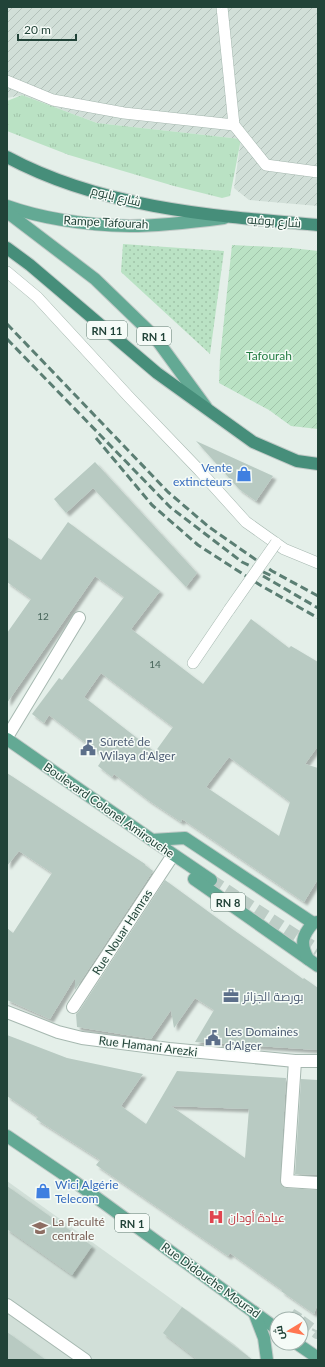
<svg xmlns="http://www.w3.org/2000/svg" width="325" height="1367" font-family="Lato,Cairo,sans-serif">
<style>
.built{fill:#d1dfd8}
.industrial{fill:url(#industrial-furrows)}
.grass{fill:url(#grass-tufts)}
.park{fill:url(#park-dots)}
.garden{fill:url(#garden-furrows)}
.building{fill:#b8cac2;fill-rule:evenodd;filter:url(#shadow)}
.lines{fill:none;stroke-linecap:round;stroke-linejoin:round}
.pedestrian-tunnel{stroke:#bdcdc6;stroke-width:12;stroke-dasharray:12 6;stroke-linecap:butt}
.primary-tunnel{stroke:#bdcdc6;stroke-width:12;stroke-dasharray:12 6;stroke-linecap:butt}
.service-casing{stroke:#a6b8b0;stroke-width:12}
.pedestrian-casing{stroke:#a6b8b0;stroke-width:14}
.minor-casing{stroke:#a6b8b0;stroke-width:14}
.tertiary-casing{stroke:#a6b8b0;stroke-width:14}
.primary-casing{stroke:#c1cac7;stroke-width:14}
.trunk-casing{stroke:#c1cac7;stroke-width:14}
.service{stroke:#fff;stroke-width:11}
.pedestrian{stroke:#fff;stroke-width:12}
.minor{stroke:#fff;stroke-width:12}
.tertiary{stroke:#fff;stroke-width:12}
.primary{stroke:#63a994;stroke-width:12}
.trunk{stroke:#468e7a;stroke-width:12}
.rail{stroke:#5b7e73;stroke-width:3;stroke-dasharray:8 4;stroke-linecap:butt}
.service-bridge-casing{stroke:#a6b8b0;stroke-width:12;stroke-linecap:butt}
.service-bridge{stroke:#fff;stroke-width:11}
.labels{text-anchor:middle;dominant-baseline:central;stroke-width:3;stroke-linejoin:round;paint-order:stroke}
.number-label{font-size:10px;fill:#47655a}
.shield{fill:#f5fbf7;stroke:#617a71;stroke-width:1}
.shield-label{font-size:11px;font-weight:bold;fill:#214338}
.street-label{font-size:12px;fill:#214338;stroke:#f5fbf7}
.park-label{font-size:12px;fill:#267e45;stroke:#f5fbf7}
.shop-label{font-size:12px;fill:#366cbe;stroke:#f5fbf7;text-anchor:end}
.service-label{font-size:12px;fill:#4e5e75;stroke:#f5fbf7;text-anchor:start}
.health-label{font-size:12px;fill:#be3a42;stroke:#f5fbf7;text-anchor:start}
.education-label{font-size:12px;fill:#785e54;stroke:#f5fbf7;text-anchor:start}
</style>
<defs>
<pattern id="industrial-furrows" width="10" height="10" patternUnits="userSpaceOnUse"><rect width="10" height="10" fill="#d1dfd8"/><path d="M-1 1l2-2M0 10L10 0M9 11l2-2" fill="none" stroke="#b3c1ba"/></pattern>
<pattern id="grass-tufts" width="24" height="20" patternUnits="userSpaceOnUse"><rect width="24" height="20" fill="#bae2c4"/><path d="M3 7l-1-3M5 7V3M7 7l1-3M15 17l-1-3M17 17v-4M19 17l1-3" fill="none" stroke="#a0c3a9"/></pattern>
<pattern id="park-dots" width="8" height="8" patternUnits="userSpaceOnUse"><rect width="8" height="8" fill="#bae2c4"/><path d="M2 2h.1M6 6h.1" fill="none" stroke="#a0c3a9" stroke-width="1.8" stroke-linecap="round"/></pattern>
<pattern id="garden-furrows" width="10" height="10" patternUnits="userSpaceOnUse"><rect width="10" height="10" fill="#bae2c4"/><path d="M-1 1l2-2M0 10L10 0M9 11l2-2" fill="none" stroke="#a0c3a9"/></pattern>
<filter id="shadow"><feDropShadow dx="3.5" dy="3.5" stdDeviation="1" flood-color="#0004"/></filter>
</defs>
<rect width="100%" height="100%" fill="#e4efe9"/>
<!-- built -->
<polygon class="built" points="7,1181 234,1344 248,1356 247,1360 7,1360"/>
<!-- industrial -->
<polygon class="industrial" points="7,7 318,7 318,206 249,200 234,188 241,139 97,123 22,95 7,98"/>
<!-- grass -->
<polygon class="grass" points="22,95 97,123 241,139 230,196 222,198 174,186 69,155 7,131 7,101"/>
<!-- park -->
<polygon class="park" points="123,244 224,251 210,354 121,272"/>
<!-- garden -->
<polygon class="garden" points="232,245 292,248 318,251 318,429 291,426 269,410 219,383 220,358"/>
<!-- building -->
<g class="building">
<polygon points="196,441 273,476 256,501 239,489"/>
<polygon points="95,462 197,573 186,587 93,488 66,513 54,499"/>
<path d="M68,522L160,591L131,629L203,684L251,619L289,648L291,646L318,662V746L305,764L318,768V879L304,902L182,819L181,822L148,800L114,774L112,777L98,766L104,757L49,715L44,723L32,714L59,678L62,680L124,597L95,576L7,703V633L31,599L7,582V537L41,560ZM101,673L173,727L155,752L84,697ZM229,757L290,802L279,836L206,787Z"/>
<polygon points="7,773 145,864 145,865 153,871 75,990 75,978 50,1019 7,1000 7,928 13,933 52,873 19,851 7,866"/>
<polygon points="165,880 228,926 303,979 304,978 318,988 318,1050 195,1042 214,1010 195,998 174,1028 171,1010 151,1039 77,1027 76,1014 79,1011"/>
<path d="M7,1035L67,1058L143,1074L121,1106L146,1124L177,1071L286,1078L280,1181L283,1187L286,1188L318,1190V1303L314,1314L281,1291L282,1290L230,1253L228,1256L96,1165L100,1160L36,1119L38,1117L7,1096ZM171,1106L249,1109L245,1158Z"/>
<polygon points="301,1079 318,1080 318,1175 295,1174"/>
<polygon points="7,1186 92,1246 72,1275 7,1229"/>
<polygon points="182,1307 234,1346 253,1360 198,1360 163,1333"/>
<polygon points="7,1332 46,1360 7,1360"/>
</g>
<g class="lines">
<!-- pedestrian-tunnel -->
<g class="pedestrian-tunnel">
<polyline points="291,1314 299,1319"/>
<polyline points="301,1321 317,1333 318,1331"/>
</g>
<!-- primary-tunnel -->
<polyline class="primary-tunnel" points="211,880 318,950"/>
<defs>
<g id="service">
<polyline points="222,7 234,125 266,165 318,172"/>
<polyline points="7,81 53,100 124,113 234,125"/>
<polyline points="7,272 37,297 129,397 200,471 246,522 284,549 318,563"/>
<polyline points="193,663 229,610"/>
</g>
<polyline id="pedestrian" points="295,1061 287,1181 318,1183"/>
<g id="minor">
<polyline points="7,737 79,618"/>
<polyline points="73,1007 171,858"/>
<polyline points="7,1305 85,1360"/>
</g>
<polyline id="tertiary" points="7,1012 58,1032 82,1038 169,1049 295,1061 318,1061"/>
<g id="primary">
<path d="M7,206C46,220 89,225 130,226C161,226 193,222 224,218"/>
<polyline points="7,212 95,279 154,336 206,407"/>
<polyline points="7,739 152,840 211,880"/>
<polyline points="152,840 185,838 313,923"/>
<polyline points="194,879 318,966"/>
<path d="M308,959C300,943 302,936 313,923L318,922"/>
<polyline points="7,1136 75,1182 277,1329"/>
<polyline points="254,1312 264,1338 267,1360"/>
<polyline points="296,1343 318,1358"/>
</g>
<g id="trunk">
<path d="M7,157C102,208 213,216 318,225"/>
<polyline points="7,248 30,265 157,373 253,442 297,461 318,464"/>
</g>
</defs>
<!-- service casing -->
<use href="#service" class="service-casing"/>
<!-- pedestrian casing -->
<use href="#pedestrian" class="pedestrian-casing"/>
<!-- minor casing -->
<use href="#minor" class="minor-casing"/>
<!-- tertiary casing -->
<use href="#tertiary" class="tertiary-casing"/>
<!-- primary casing -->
<use href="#primary" class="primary-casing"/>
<!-- trunk casing -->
<use href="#trunk" class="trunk-casing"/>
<!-- service -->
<use href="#service" class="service"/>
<!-- pedestrian -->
<use href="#pedestrian" class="pedestrian"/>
<!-- minor -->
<use href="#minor" class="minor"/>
<!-- tertiary -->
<use href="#tertiary" class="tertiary"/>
<!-- primary -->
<use href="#primary" class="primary"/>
<!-- trunk -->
<use href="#trunk" class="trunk"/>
<!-- rail -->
<g class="rail">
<polyline points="7,324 168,492 209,527 272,571 318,596"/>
<polyline points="7,339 170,507 242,562 272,576"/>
<polyline points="96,438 152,505 198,545 260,585 318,618"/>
<polyline points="263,576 318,608"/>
</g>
<defs>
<polyline id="service-bridge" points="229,610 276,543"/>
</defs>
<!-- service-bridge casing -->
<use href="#service-bridge" class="service-bridge-casing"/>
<!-- service-bridge -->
<use href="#service-bridge" class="service-bridge"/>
</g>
<!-- icons -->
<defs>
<symbol id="shop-bare" viewBox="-9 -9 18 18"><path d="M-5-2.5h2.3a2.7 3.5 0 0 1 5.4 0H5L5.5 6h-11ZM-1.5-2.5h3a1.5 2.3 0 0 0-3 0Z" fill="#3f7fe0" stroke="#f5fbf7" stroke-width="2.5" paint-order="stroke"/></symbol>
<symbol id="civic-bare" viewBox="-9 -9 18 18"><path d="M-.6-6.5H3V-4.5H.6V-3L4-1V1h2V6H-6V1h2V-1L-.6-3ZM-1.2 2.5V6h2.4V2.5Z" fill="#5c6f8a" stroke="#f5fbf7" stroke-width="2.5" paint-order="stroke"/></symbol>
<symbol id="office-bare" viewBox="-9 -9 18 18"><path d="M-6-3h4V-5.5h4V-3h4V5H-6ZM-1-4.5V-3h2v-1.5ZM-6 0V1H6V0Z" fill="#5c6f8a" stroke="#f5fbf7" stroke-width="2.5" paint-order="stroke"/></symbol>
<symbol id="hospital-bare" viewBox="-9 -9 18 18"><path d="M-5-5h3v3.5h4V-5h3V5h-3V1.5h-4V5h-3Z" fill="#e0444e" stroke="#f5fbf7" stroke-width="2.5" paint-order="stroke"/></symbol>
<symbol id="university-bare" viewBox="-9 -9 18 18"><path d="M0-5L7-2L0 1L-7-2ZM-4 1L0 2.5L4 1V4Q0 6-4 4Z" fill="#8d6e63" stroke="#f5fbf7" stroke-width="2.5" paint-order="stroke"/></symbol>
</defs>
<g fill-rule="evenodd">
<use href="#shop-bare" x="233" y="463" width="22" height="22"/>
<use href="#civic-bare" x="77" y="737" width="22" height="22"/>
<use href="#office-bare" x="220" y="985" width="22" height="22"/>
<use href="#civic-bare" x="202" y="1027" width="22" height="22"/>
<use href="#shop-bare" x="32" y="1180" width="22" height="22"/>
<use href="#hospital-bare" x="205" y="1206" width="22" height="22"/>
<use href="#university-bare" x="29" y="1217" width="22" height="22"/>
</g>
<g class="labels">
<!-- number labels -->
<g class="number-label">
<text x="43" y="616">12</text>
<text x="155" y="664">14</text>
</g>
<!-- shield labels -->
<g class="shield">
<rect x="87" y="321" width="40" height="18" rx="3"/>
<rect x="137" y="327" width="34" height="18" rx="3"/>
<rect x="211" y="893" width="34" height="18" rx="3"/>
<rect x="115" y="1214" width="34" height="18" rx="3"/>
</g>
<g class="shield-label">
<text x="107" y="330">RN 11</text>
<text x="154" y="336">RN 1</text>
<text x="228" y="902">RN 8</text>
<text x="132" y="1223">RN 1</text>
</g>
<!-- street labels -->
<g class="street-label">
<text transform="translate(116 196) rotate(14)">شارع بابوم</text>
<text transform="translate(274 221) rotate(4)">شارع بوفيه</text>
<text transform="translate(106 222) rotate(3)">Rampe Tafourah</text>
<text transform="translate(109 810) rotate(35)">Boulevard Colonel Amirouche</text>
<text transform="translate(122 932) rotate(-57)">Rue Nouar Hamras</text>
<text transform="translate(148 1046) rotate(7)">Rue Hamani Arezki</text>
<text transform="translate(211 1280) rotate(36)">Rue Didouche Mourad</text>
</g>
<!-- park labels -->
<g class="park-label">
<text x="269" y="355">Tafourah</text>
</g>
<!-- shop labels -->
<g class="shop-label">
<text x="232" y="467">Vente<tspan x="232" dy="14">extincteurs</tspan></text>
<text x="55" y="1184" text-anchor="start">Wici Algérie<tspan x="55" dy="14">Telecom</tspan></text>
</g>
<!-- service labels -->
<g class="service-label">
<text x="100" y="741">Sûreté de<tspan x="100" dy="14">Wilaya d'Alger</tspan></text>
<text x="243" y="996">بورصة الجزائر</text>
<text x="225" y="1031">Les Domaines<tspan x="225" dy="14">d'Alger</tspan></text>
</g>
<!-- health labels -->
<g class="health-label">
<text x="228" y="1217">عيادة أودان</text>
</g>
<!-- education labels -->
<g class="education-label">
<text x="52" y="1221">La Faculté<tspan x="52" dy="14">centrale</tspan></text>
</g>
</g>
<!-- border -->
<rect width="325" height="1367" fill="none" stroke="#214338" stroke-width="16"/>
<!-- north arrow -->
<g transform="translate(289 1331) rotate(260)"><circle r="19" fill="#f5fbf7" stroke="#a0b1ab"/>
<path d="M0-3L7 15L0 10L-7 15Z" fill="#ff7651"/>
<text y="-6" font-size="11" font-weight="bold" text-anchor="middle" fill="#214338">ش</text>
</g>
<!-- scale -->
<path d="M18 34v6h58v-6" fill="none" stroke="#214338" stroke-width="2"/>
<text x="24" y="34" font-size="12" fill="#214338" stroke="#f5fbf7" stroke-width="3" paint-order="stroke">20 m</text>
</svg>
